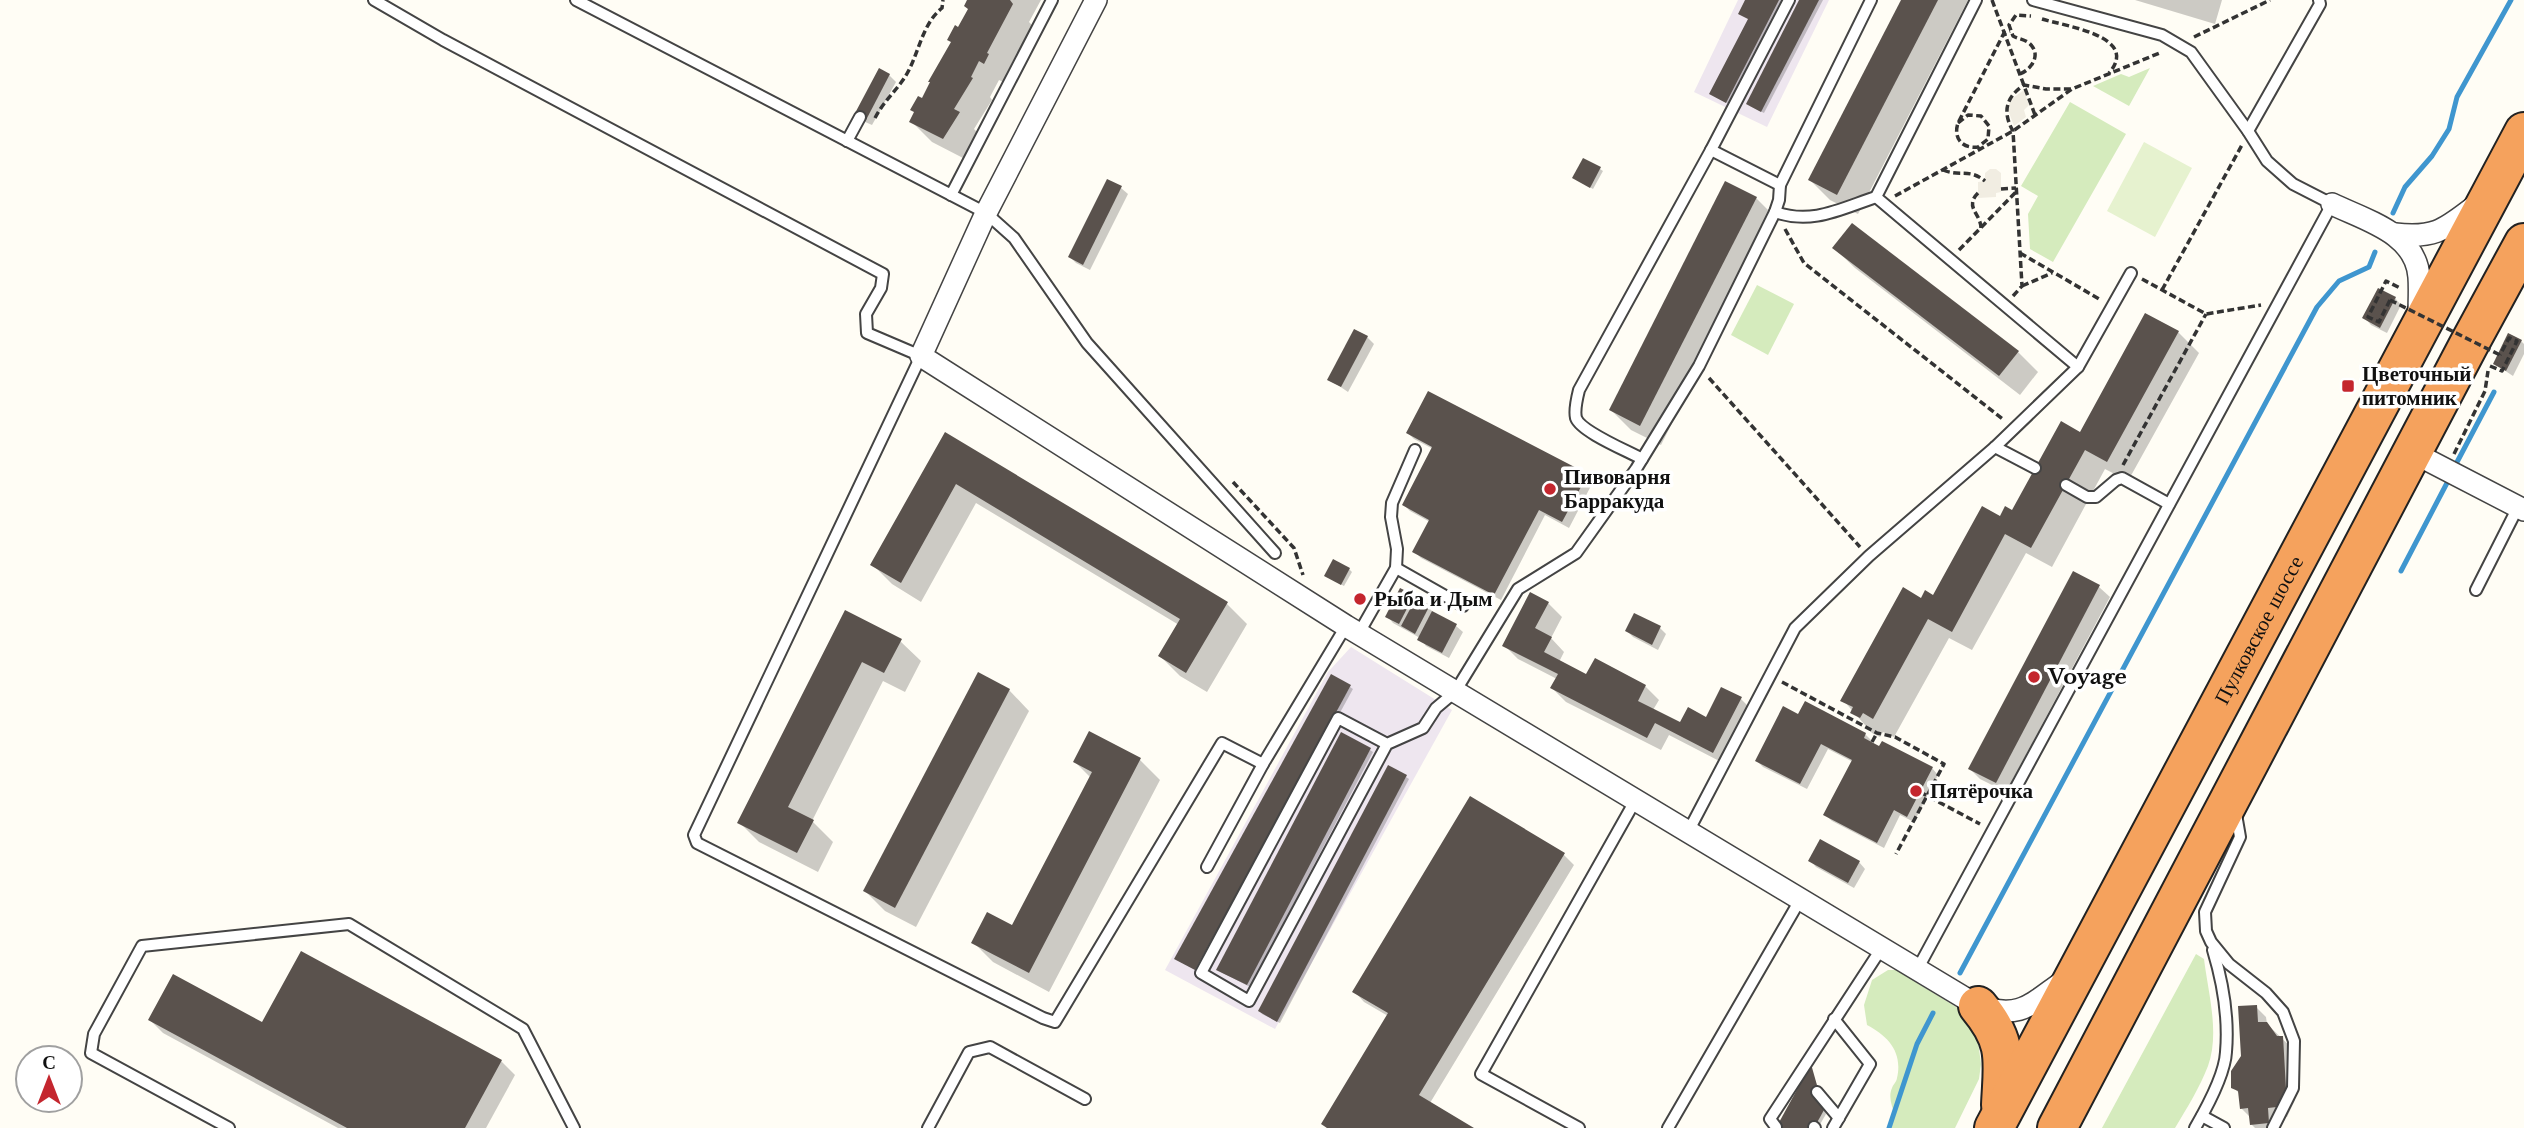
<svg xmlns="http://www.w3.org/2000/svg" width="2524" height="1128" font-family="'Libre Baskerville',serif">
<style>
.industrial{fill:#eee6ef}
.green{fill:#d5ebbd}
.pitch{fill:#e6f2cf}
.plaza{fill:#f1ede2}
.shadow{fill:#0003}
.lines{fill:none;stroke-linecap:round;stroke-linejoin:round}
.stream{stroke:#3f96cf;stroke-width:5}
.building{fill:#5a524d}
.lane-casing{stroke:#444;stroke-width:14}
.street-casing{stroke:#444;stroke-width:24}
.highway-casing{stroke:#222;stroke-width:42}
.path{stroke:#333;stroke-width:3.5;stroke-dasharray:7 3.5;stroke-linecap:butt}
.lane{stroke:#fff;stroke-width:10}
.street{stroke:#fff;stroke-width:21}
.highway{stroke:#f5a25d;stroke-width:38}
.path-bridge{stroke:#333;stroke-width:3.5;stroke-dasharray:7 3.5;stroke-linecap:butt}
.poi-dot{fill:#c4262e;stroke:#fff;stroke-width:2.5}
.labels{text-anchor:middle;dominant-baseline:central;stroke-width:7;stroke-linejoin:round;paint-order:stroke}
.poi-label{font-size:21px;font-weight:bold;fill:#111;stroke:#fff;text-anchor:start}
.street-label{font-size:21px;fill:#111;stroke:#fff}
</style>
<rect width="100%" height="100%" fill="#fffdf5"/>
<!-- industrial -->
<g class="industrial">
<polygon points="1738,0 1829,0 1767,127 1694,92"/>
<polygon points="1351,647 1452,710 1275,1029 1165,970 1328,672"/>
</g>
<!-- green -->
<g class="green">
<polygon points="2150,68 2129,106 2093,86 2121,74 2129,77"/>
<polygon points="2070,102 2126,134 2053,262 2030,249 2028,214 2038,196 2021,186"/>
<polygon points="1757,285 1794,304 1768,355 1731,335"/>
<path d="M2196,954L2204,959C2208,992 2220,1033 2208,1066C2200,1087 2187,1108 2175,1128H2102Z"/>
<path d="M1888,970H1902L1914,981L1969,1015L1977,1034L1981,1064L1979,1079L1955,1128H1889L1895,1115C1892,1106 1888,1097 1892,1088C1894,1083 1896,1083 1897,1078C1903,1052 1888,1036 1867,1025L1864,1005L1872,980Z"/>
</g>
<!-- pitch -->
<polygon class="pitch" points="2144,142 2192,168 2155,237 2107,211"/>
<!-- plaza -->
<g class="plaza">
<polygon points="2024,90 2029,105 2024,110 2026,117 2014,126 2008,110 2010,100"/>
<polygon points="1990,169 1996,169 2001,173 2001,192 1996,193 1996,197 1978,198 1978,182 1985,181 1985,173"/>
</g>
<!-- shadow -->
<g class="shadow">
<polygon points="969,0 1041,0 1029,22 1032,25 1006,74 1008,76 1005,83 999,80 990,97 992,100 974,129 979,134 963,158 932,142 911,121 969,10"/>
<polygon points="1747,0 1783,0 1729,104 1714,96 1749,19"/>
<polygon points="1801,0 1823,0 1764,113 1750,106"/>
<polygon points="1903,0 1968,0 1858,214 1830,200 1810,180"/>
<polygon points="2135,0 2222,0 2215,24"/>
<polygon points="889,75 896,82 872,125 863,121"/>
<polygon points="1600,169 1603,171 1593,189 1577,180"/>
<polygon points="1107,181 1121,188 1128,194 1090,270 1076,263 1070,257"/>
<polygon points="1756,198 1776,218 1661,445 1631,430 1611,410"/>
<polygon points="1834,248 2018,352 2038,372 2020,395 1855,268"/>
<polygon points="2395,298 2401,305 2387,333 2371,325 2365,318"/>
<polygon points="2146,315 2178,332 2199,353 2128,481 2105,469 2052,567 2026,553 1972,650 1949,638 1894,737 1883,732 1880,737 1872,733 1843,700 1922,600 1934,597 2001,518 2013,512 2081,434"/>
<polygon points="1367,337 1374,344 1348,392 1329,379"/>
<polygon points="2521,341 2524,344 2524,354 2513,376 2495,364"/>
<polygon points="1408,433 1587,476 1593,482 1569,528 1545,515 1501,600 1421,558 1414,551 1430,522 1410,511 1404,505 1433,449 1414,439"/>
<polygon points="946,434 1227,604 1247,624 1207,692 1180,676 1160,656 1179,625 976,503 921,602 892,584 872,564"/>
<polygon points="1349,569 1352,572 1344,586 1329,578"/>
<polygon points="2074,573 2099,587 2110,597 2006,792 1980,779 1970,769"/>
<polygon points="1413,596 1429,607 1434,614 1456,626 1463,632 1449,658 1426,646 1420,638 1393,623 1387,616"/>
<polygon points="1548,603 1562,617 1551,638 1564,652 1559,662 1587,677 1645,686 1659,700 1653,710 1681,724 1707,719 1741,699 1754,712 1727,765 1669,735 1661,750 1566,702 1552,688 1557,679 1518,659 1504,645"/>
<polygon points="846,613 900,641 921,661 905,692 883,681 812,821 833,842 818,872 759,842 739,822"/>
<polygon points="1660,628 1666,634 1658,650 1633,637 1627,631"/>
<polygon points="979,674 1009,690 1029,711 916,927 885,911 865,891"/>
<polygon points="1350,687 1353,689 1198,971 1179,961"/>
<polygon points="1799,716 1865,734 1872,741 1870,743 1932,768 1938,775 1914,822 1900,815 1884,848 1832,821 1825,815 1853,762 1828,749 1807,789 1763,767 1757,761"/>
<polygon points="1370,750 1373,752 1250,987 1221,972"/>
<polygon points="1140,760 1160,780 1049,992 993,962 973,942 1013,927 1091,778 1075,762"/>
<polygon points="1406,777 1409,779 1280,1023 1262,1014 1260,1011"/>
<polygon points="1471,798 1564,855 1574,865 1430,1103 1471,1128 1327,1128 1323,1124 1388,1016 1364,1002 1354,991"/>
<polygon points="1810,860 1859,862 1865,869 1854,888 1816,867"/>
<polygon points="2256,1007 2266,1017 2267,1024 2292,1048 2295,1100 2287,1117 2277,1118 2278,1128 2255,1128 2251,1124 2250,1117 2241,1108 2240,1094 2233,1087"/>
<polygon points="150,1020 263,1025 501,1061 515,1075 486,1128 338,1128 163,1033"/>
<polygon points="1811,1067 1826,1114 1818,1128 1777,1128"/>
</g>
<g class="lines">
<!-- stream -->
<g class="stream">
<polyline points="2393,213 2405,187 2432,156 2449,129 2457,97 2511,0"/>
<polyline points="2456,464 2494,392"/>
<polyline points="2401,571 2448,481"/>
<polyline points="1960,973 2317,307 2339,281 2369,267 2375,252"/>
<polyline points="1889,1128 1917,1044 1933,1013"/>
</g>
</g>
<!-- building -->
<g class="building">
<polygon points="967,0 1010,0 1013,4 987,53 989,54 984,64 979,61 971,77 973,78 954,109 960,112 943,139 909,122 914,112 910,110 918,96 922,98 930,82 928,82 951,42 947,40 955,25 958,27 968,9 964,6"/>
<polygon points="1745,0 1779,0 1726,103 1709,94 1748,19 1738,14"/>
<polygon points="1799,0 1819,0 1761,112 1746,104"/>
<polygon points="1901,0 1938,0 1837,195 1808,180"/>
<polygon points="879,68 890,74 866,120 854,115"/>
<polygon points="1583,158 1601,167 1590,188 1572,178"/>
<polygon points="1107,179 1122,186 1083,265 1068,257"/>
<polygon points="1725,181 1757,197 1640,426 1609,410"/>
<polygon points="1852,223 2019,351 1999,376 1832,248"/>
<polygon points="2378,288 2396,297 2380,328 2362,318"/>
<polygon points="2145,313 2179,331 2107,462 2085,450 2031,548 2005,534 1952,632 1928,619 1873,719 1863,713 1860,718 1850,713 1853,707 1840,701 1903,587 1921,598 1925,590 1933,595 1982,506 2000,516 2005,506 2012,510 2061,421 2080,432"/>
<polygon points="1354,329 1368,336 1341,387 1327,380"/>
<polygon points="2508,333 2522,340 2506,371 2493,364"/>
<polygon points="1428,391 1588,474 1562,522 1539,510 1494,595 1412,552 1429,520 1402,505 1432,447 1406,433"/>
<polygon points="945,432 1228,602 1186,673 1158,656 1180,619 956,484 901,583 870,565"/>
<polygon points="1333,559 1350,568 1341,585 1324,576"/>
<polygon points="2073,571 2100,585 1996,783 1968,769"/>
<polygon points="1400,588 1414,595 1399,624 1385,617"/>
<polygon points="1530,592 1549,602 1535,628 1552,637 1544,652 1586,674 1595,658 1646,685 1638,701 1680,722 1688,707 1706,717 1721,687 1742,697 1713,753 1655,723 1647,738 1550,688 1558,674 1502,646"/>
<polygon points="1416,598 1430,605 1415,634 1401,626"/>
<polygon points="845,610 902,639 884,673 862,662 788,807 814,820 797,853 737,823"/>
<polygon points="1432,611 1457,624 1442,653 1417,640"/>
<polygon points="1634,613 1661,626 1652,645 1625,631"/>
<polygon points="978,672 1010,689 895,908 863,891"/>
<polygon points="1331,674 1351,685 1195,970 1174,959"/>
<polygon points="1805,701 1866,733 1864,738 1879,746 1882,741 1933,767 1907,817 1894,810 1877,843 1823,815 1852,760 1821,744 1800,784 1755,761 1783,706 1798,714"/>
<polygon points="1089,731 1141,758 1029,973 971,943 987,912 1012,925 1092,772 1073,762"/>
<polygon points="1341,732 1371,748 1247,985 1216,970"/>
<polygon points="1388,765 1407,775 1277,1022 1258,1011"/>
<polygon points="1470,796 1565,853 1419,1095 1474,1128 1327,1128 1321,1124 1388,1013 1352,992"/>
<polygon points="1820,839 1860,861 1848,883 1808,861"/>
<polygon points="301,951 502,1060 465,1128 347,1128 148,1020 173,974 262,1022"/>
<polygon points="2257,1005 2258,1022 2267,1022 2277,1036 2283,1036 2286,1089 2277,1107 2268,1108 2269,1123 2250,1125 2248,1108 2240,1109 2238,1091 2231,1088 2231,1071 2241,1056 2238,1006"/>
<polygon points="1811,1064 1824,1110 1814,1128 1776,1128"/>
</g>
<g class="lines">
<defs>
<g id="lane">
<polyline points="374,0 443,40 883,274 881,288 866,314 867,333 921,356 694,835 697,843 1043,1018 1055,1022 1222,743 1263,764"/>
<polyline points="576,0 986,213 1014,238 1087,343 1275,553"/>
<polyline points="1976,0 1876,197 2078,367"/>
<polyline points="2248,131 2320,4 2319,0"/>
<polyline points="847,141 860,117"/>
<polyline points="1780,185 1711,150 1789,0"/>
<polyline points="951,195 1052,0"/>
<path d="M1775,212C1812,225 1840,209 1876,197"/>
<polyline points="1995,447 2035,468"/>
<path d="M1642,459C1628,451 1581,432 1576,418C1574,410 1577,398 1579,390L1711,150"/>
<polyline points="2066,485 2087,497 2096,497 2116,480 2122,478 2169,504"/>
<polyline points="1396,568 1463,606"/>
<polyline points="2476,590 2518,507"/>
<polyline points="1359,633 1396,568 1397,549 1391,517 1392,503 1415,450"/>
<polyline points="1387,744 1338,718 1201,973 1249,1001 1387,744 1423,728 1436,708 1455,692 1518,589 1576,553 1636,469 1699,366 1775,212 1779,200 1780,185 1871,0"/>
<polyline points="2236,814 2240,837 2205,912 2206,931 2211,942 2229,964 2266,993 2283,1012 2294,1041 2293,1088 2273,1128"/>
<polyline points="1688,832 1795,628 1869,556 1995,447 2078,367 2131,273"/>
<polyline points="1207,867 1263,764 1346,626"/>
<polyline points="1917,970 2332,204 2293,184 2267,161 2248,131 2191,52 2162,35 2033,0"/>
<polyline points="1817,1092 1839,1118"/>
<polyline points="2202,1116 2224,1128"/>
<polyline points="1776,1127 1770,1119 1881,949"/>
<polyline points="1814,1127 1815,1128"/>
<polyline points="229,1128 91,1053 94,1034 142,946 349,924 523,1029 574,1128"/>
<polyline points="928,1128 969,1052 990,1047 1085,1099"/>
<polyline points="1579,1128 1481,1074 1635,801"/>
<polyline points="1668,1128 1800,900"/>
<polyline points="1833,1128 1870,1064 1834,1019"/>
<path d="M2195,1128C2206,1109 2225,1073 2226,1052C2229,1017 2223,983 2213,950"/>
</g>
<g id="street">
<path d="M1096,0L986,213L921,356L1346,626L1978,1006C2021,1020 2031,1004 2064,981"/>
<path d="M2332,204C2365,220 2416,233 2419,277C2420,289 2419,302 2419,315"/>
<path d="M2395,234C2437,239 2446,228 2478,204"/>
<polyline points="2412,452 2524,510"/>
</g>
<g id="highway">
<path d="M1978,1006C2009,1043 2003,1061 2001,1105"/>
<path id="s1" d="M1994,1128L2524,132"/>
<polyline points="2057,1128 2468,346 2524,243"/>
</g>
</defs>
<!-- lane casing -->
<use href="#lane" class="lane-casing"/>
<!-- street casing -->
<use href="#street" class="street-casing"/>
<!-- highway casing -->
<use href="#highway" class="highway-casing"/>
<!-- path -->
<g class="path">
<polyline points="1992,0 2035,115"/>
<path d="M2042,19C2064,26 2141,36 2109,73"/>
<polyline points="2194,37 2270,0"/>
<path d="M2020,74C2032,69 2042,54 2029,43C2024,39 2018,39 2013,36L2009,25L2016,15L2031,16"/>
<path d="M875,118C883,102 896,91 905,77C919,55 921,25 942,8L943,0"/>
<path d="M1958,123L1968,115L1981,116L1989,126L1988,139L1978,147C1962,149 1953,138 1958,123L2004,33L2010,31"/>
<path d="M1943,170C1960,177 1969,168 1985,181"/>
<polyline points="2001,189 2016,188"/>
<path d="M1978,193C1964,207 1981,214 1981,228"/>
<polyline points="1895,196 2013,131 2072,89 2162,52"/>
<polyline points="1785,229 1804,263 2004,420"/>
<polyline points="1959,250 2016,192"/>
<polyline points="2020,253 2101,300"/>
<polyline points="2142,279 2206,314 2261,305"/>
<polyline points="2022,286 2052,273"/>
<polyline points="2162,290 2242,145"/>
<path d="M2013,296L2022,286L2013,131C2002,112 2006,97 2024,85L2046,89H2072"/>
<polyline points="2390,300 2379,322 2368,317 2386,281 2400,288"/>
<polyline points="2490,366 2502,371 2517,341 2509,338 2500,355"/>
<polyline points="1709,378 1860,547"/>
<polyline points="2454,454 2485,391 2488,371"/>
<polyline points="2123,465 2206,314"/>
<polyline points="1233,482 1294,548 1303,575"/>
<polyline points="1782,682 1877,733 1895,737 1944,764 1896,854"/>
<polyline points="1872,742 1877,733"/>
<polyline points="1920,792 1980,824"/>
</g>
<!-- lane -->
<use href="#lane" class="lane"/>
<!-- street -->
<use href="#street" class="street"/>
<!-- highway -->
<use href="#highway" class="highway"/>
<!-- path-bridge -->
<polyline class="path-bridge" points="2390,300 2500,355"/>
</g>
<!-- markers -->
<g class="poi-dot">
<rect x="2341" y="379" width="14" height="14" rx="3.5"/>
<circle cx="1550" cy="489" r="7"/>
<circle cx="1360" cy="599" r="7"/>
<circle cx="2034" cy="677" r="7"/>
<circle cx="1916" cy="791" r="7"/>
</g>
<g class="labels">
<!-- poi labels -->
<g class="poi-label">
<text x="2362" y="374">Цветочный<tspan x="2362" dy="24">питомник</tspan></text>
<text x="1564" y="477">Пивоварня<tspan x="1564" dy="24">Барракуда</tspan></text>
<text x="1374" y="599">Рыба и Дым</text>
<text x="2048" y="677">Voyage</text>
<text x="1930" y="791">Пятёрочка</text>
</g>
<!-- street labels -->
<g class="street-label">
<text stroke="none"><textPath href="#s1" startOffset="564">Пулковское шоссе</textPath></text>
</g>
</g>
<!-- north arrow -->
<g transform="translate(49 1079)"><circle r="33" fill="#ffffff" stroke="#a0a0a0" stroke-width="2"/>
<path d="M0-5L12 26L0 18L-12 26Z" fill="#c4262e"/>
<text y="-10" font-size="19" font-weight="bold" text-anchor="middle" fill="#111111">С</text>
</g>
</svg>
